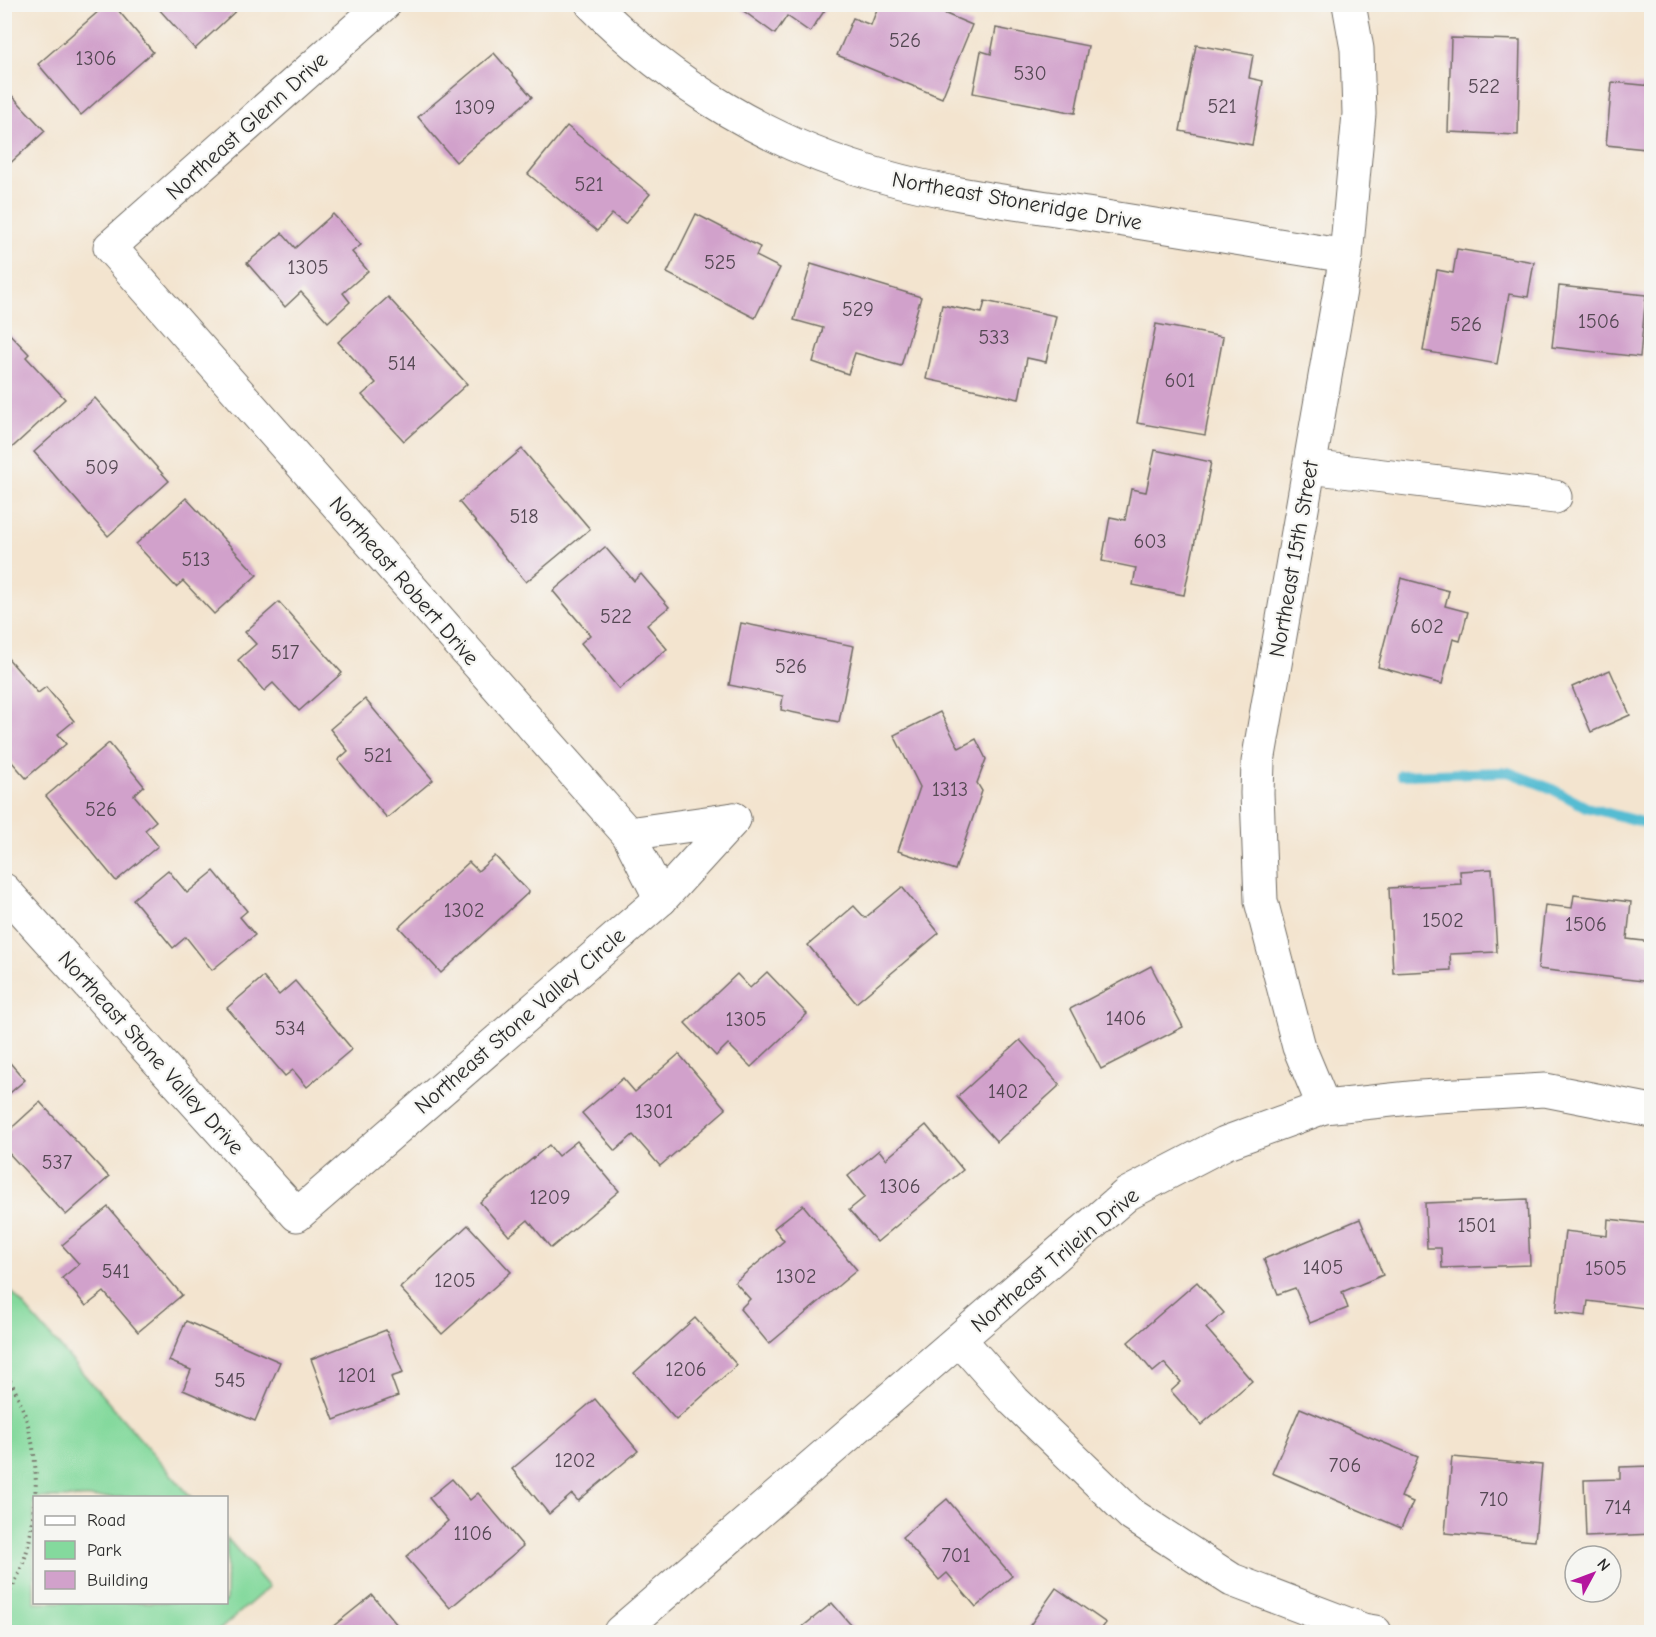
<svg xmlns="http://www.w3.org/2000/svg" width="1656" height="1637" font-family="'Comic Neue',sans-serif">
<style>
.green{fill:#84d99d;stroke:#588264;stroke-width:1.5}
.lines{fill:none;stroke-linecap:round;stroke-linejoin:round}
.stream{stroke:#54bcd2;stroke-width:10}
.building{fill:#d1a1cb}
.minor-casing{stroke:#716c64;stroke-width:35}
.tertiary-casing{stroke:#716c64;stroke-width:35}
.path{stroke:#716c64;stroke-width:4;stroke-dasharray:1.5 4.5;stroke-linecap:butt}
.minor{stroke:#fff;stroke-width:33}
.tertiary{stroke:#fff;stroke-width:33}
.labels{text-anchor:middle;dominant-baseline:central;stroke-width:4.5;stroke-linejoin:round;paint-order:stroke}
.number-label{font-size:20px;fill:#544853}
.street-label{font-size:22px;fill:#2b2b2b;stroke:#f6f6f2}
</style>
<rect width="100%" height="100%" fill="#f6f6f2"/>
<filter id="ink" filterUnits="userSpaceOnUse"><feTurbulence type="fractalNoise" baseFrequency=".0167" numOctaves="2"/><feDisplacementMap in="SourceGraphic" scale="12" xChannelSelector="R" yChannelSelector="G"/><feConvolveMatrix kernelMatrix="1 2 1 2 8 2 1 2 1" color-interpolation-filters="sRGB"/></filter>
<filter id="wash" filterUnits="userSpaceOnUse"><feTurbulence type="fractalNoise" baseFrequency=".008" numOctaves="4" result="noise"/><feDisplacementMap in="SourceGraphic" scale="24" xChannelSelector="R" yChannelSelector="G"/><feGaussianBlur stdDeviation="1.35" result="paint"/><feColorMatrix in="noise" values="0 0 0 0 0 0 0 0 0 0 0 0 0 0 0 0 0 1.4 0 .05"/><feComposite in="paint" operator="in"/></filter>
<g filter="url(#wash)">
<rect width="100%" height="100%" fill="#f3e4cf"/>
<!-- green -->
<polygon class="green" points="4,1283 191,1497 34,1498 34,1602 226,1602 227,1538 269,1587 217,1632 5,1632"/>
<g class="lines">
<!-- stream -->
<polyline class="stream" points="1401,775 1508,772 1550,788 1586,807 1652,825"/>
</g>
<g id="blocks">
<!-- building -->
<g class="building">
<polygon points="107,4 113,4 153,52 81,115 38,64"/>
<polygon points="159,4 243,4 195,49 157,7"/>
<polygon points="734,4 829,4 810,32 787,16 775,34"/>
<polygon points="879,4 936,4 934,9 972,25 942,98 837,55 853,18 871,25"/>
<polygon points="996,28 1088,46 1075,113 973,93 981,51 991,54"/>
<polygon points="1451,38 1520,40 1518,135 1448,132"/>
<polygon points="1196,45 1253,55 1249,78 1263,81 1252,145 1180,131"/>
<polygon points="494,53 532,97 456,162 418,117"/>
<polygon points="1612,82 1652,86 1652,167 1645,167 1646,149 1606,145"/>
<polygon points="4,87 45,131 4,169"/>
<polygon points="567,126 650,194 625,224 612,214 597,231 528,174"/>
<polygon points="333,214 361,245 352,252 368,271 343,293 350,302 328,322 301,292 285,307 247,263 282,233 295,248"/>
<polygon points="696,214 760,247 756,256 780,268 755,318 667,273"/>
<polygon points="1457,249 1534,262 1528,297 1509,294 1497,364 1423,351 1437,270 1453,273"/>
<polygon points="811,264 921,297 901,366 855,353 848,374 813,362 823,328 794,320"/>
<polygon points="1559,286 1646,295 1640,357 1552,347"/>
<polygon points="388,297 467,384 404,441 362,395 376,383 338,342"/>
<polygon points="985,301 1056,316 1046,362 1027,358 1019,399 926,379 942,305 982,313"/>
<polygon points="1156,324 1223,337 1205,435 1137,423"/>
<polygon points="4,328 29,354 26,357 65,399 4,455"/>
<polygon points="95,398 169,481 108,536 34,452"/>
<polygon points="522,449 590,529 526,582 459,502"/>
<polygon points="1155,450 1211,462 1184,595 1133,585 1136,568 1102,561 1110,517 1125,520 1131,489 1146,492"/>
<polygon points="186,498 257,575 214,614 183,581 176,587 136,544"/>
<polygon points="605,547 634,581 641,574 669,607 647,625 667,649 619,689 581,643 590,635 553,591"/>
<polygon points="1401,578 1449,591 1445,606 1468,612 1460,641 1453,639 1442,684 1378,667"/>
<polygon points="279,602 342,673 299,711 273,683 264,691 238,660 256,644 245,632"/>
<polygon points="741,623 854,646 839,722 781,710 783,696 729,685"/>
<polygon points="6,656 38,693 46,687 74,721 58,734 66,744 26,778 4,753 4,657"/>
<polygon points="1610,670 1630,715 1591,732 1572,687"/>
<polygon points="365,699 433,780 387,818 338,760 348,751 330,729"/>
<polygon points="940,712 959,748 976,739 986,759 977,783 982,791 955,870 898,851 920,787 894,735"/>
<polygon points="109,743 144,786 134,795 156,821 145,830 158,846 116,881 46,796"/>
<polygon points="495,856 529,892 441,973 399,927 469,862 478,871"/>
<polygon points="1492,869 1497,952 1450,954 1451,970 1393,973 1389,888 1461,884 1460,871"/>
<polygon points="168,870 187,893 214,871 247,911 240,917 255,935 212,970 186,937 173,948 133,899"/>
<polygon points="902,887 939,933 856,1003 808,945 854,906 865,918"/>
<polygon points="1574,895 1631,902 1627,939 1652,942 1651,982 1538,969 1545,905 1572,908"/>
<polygon points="1151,966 1183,1027 1101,1069 1070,1009"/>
<polygon points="767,972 807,1014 751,1067 728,1044 716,1056 685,1023 737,974 750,988"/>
<polygon points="263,977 279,995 295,981 352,1049 307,1087 293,1070 285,1076 227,1008"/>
<polygon points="1020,1040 1060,1085 997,1142 957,1097"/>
<polygon points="679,1054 726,1109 660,1166 633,1135 615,1151 582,1113 623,1078 635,1092"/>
<polygon points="4,1056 25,1080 4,1098"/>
<polygon points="40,1102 109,1177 66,1215 4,1148 4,1135"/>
<polygon points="926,1125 963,1170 877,1242 849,1210 865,1197 848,1176 879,1150 886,1159"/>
<polygon points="577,1141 619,1191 551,1248 528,1220 509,1236 480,1202 549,1145 558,1156"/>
<polygon points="1527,1199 1530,1265 1442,1268 1441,1248 1427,1248 1425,1203"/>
<polygon points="803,1205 857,1270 769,1344 740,1309 750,1299 735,1282 784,1241 774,1228"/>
<polygon points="108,1207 182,1295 138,1332 104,1292 86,1306 62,1278 79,1264 62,1245"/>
<polygon points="1360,1219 1383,1275 1342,1292 1348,1308 1310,1323 1295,1288 1278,1294 1264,1259"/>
<polygon points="1608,1219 1652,1224 1652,1309 1588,1301 1586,1316 1556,1312 1565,1231 1607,1236"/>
<polygon points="468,1225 511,1272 442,1334 400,1288"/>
<polygon points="1197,1282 1224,1313 1206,1328 1252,1381 1201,1425 1171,1391 1181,1382 1164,1363 1153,1372 1128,1342"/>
<polygon points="695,1318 737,1365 676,1420 634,1373"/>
<polygon points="186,1321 280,1362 255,1421 183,1390 191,1370 169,1361"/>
<polygon points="386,1330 403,1373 391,1377 398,1396 334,1420 311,1359"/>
<polygon points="595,1399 638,1451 578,1501 572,1494 549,1514 512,1469"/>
<polygon points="1300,1408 1418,1457 1401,1497 1413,1502 1401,1528 1272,1473"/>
<polygon points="1452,1457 1542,1465 1535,1541 1445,1533"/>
<polygon points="1652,1466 1652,1534 1586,1537 1584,1480 1620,1479 1620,1467"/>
<polygon points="452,1479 470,1500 478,1493 523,1546 450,1608 406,1557 448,1521 429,1498"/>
<polygon points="947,1499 1012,1576 976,1607 947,1573 939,1580 902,1537"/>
<polygon points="1056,1588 1106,1623 1099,1632 1026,1631"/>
<polygon points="372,1595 403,1632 326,1632"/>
<polygon points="832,1603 857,1632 796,1632"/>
</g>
</g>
</g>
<g filter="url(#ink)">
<use href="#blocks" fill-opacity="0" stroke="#716c64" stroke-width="1.5"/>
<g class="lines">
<defs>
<g id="minor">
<polyline points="384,4 110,247 628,834 734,819"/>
<path d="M592,4C671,85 773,146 882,176C948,195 1018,203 1087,214C1173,228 1260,242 1346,256"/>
<polyline points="1310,467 1555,497"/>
<polyline points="628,834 661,899"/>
<polyline points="4,890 297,1215 661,899 734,819"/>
<polyline points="1324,1107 1299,1047 1261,901 1257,793 1258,762 1346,256 1359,114 1357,49 1349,4"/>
<polyline points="960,1340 1014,1401 1132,1515 1232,1580 1363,1630 1375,1632"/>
</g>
<polyline id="tertiary" points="620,1632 1127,1194 1225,1143 1324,1107 1420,1097 1545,1090 1652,1111"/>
</defs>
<!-- minor casing -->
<use href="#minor" class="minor-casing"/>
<!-- tertiary casing -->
<use href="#tertiary" class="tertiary-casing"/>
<!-- path -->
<g class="path">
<path d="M4,1370C27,1408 39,1453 35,1498"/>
<path d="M4,1601C24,1571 32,1540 34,1504"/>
</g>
<!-- minor -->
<use href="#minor" class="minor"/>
<!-- tertiary -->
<use href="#tertiary" class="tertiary"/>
</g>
</g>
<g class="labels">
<!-- number labels -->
<g class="number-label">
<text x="905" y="40">526</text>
<text x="96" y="58">1306</text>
<text x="1030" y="73">530</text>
<text x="1484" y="86">522</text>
<text x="1222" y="106">521</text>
<text x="475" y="107">1309</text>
<text x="589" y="184">521</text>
<text x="720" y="262">525</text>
<text x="308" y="267">1305</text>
<text x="858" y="309">529</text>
<text x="1599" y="321">1506</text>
<text x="1466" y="324">526</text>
<text x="994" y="337">533</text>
<text x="402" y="363">514</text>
<text x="1180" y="380">601</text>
<text x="102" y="467">509</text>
<text x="524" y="516">518</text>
<text x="1150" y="541">603</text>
<text x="196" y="559">513</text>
<text x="616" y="616">522</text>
<text x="1427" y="626">602</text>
<text x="285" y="652">517</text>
<text x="791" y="666">526</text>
<text x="378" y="755">521</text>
<text x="950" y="789">1313</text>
<text x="101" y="809">526</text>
<text x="464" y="910">1302</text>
<text x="1443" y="920">1502</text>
<text x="1586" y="924">1506</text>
<text x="1126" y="1018">1406</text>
<text x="746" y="1019">1305</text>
<text x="290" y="1028">534</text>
<text x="1008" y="1091">1402</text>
<text x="654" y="1111">1301</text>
<text x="57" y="1162">537</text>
<text x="900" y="1186">1306</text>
<text x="550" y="1197">1209</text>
<text x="1477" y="1225">1501</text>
<text x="1323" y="1267">1405</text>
<text x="1606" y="1268">1505</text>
<text x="116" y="1271">541</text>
<text x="796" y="1276">1302</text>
<text x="455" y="1280">1205</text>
<text x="686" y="1369">1206</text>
<text x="357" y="1375">1201</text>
<text x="230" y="1380">545</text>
<text x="575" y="1460">1202</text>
<text x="1345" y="1465">706</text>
<text x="1494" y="1499">710</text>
<text x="1618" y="1507">714</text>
<text x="473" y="1533">1106</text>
<text x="956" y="1555">701</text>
</g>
<!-- street labels -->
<g class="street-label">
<text transform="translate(247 126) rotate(-42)">Northeast Glenn Drive</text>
<text transform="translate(1017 201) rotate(10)">Northeast Stoneridge Drive</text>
<text transform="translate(1294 559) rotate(-80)">Northeast 15th Street</text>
<text transform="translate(404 581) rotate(49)">Northeast Robert Drive</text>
<text transform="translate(520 1021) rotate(-41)">Northeast Stone Valley Circle</text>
<text transform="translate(151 1053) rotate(48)">Northeast Stone Valley Drive</text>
<text transform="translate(1055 1260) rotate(-40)">Northeast Trilein Drive</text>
</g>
</g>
<!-- margin -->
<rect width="1656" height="1637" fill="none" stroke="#f6f6f2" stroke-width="24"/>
<!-- legend -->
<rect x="33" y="1496" width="195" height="108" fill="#f6f6f2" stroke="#a5a5a2" stroke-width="1.5"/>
<rect x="45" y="1516" width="30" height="9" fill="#ffffff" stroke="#a5a5a2" stroke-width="1.5"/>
<text x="87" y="1526" font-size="18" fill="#2b2b2b">Road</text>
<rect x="45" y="1541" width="30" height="18" fill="#84d99d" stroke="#a5a5a2" stroke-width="1.5"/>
<text x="87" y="1556" font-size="18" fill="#2b2b2b">Park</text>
<rect x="45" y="1571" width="30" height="18" fill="#d1a1cb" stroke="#a5a5a2" stroke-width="1.5"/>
<text x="87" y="1586" font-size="18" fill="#2b2b2b">Building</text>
<!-- north arrow -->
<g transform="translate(1593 1574) rotate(49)"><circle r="28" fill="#f6f6f2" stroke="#a5a5a2" stroke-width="1.5"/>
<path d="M0-4.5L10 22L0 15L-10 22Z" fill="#b5179e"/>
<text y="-9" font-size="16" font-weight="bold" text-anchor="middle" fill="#2b2b2b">N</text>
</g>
</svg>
